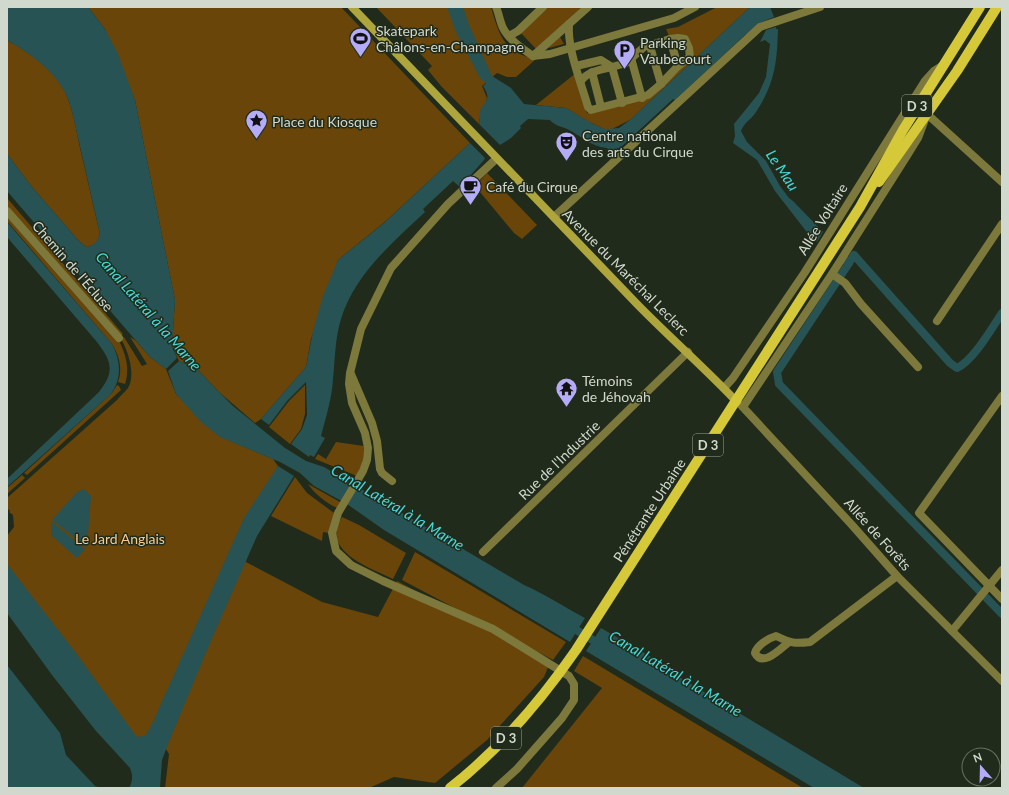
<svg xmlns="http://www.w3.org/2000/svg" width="1009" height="795" font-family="Lato,sans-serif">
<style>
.green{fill:#694509}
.water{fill:#275354}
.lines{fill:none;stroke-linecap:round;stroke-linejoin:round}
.canal{stroke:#275354;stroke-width:8}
.street{stroke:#7d783b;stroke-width:8}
.secondary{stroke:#afa53d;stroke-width:8}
.primary{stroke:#d5c839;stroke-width:10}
.labels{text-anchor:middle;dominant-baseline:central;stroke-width:3;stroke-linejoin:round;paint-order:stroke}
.shield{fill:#212b1b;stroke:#9ca498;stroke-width:1}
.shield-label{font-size:13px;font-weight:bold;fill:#d1d8cd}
.poi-label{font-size:14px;fill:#d1d8cd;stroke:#212b1b;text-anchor:start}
.street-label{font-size:14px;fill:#d1d8cd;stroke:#212b1b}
.park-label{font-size:14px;fill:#f9cb90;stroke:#212b1b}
.water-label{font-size:15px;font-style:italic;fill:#44d9db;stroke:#212b1b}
</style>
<rect width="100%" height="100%" fill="#212b1b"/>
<!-- green -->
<g class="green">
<polygon points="88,7 341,7 470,143 386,221 338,260 311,339 306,367 261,419 255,423 219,392 197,369 179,361 172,346 175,300 135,100 105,29"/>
<path d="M376,7H491C499,35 504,53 536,59L516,77H507L497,73L482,86L487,98L485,105L481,110L479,124L441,86L428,70L432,66L430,64Z"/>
<polygon points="546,7 588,7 538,51 520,32"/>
<polygon points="717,7 750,7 630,120 612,129 604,129 589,122 566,108 536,105 576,73 587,113 637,101 692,58 686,37 670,38 666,29 678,27"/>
<polygon points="560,37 564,44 549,48 549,47"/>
<path d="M7,40C27,51 55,70 65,92C73,109 76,129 80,148C87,177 93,205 100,234C97,243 95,245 86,247L78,240L32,187L7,154Z"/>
<polygon points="487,173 537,225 522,239 514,233 475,186"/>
<polygon points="7,198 123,334 120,336 7,209"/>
<path d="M7,212L119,341C126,355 130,368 125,384L118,382C123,369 119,355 112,344L7,221Z"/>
<path d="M124,337L142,366L147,364L130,337L135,340L150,357L166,369L176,394L221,437L273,459L278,466L154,741L137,747L7,576V536L14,527L13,515L9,512L10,511L7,508V498L117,400C120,396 125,392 128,388C136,375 128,350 121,339Z"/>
<polygon points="117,385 119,386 121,390 27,475 24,473 112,393"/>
<polygon points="305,385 305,414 301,429 290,444 269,427 289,401"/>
<polygon points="336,442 364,446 363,461 357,476 315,459 318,454 326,459"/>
<polygon points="22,475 25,478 7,494 7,488"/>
<polygon points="295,477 307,493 334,513 329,533 323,532 322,541 271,516"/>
<path d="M308,484L340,502L337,508C325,502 315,494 308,484Z"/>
<path d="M342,517L359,525L406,553L393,579C375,570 339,558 336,535C336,529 339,522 342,517Z"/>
<polygon points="415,552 566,642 553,660 402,580"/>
<polygon points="244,561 322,602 378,617 397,581 496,634 549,665 544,677 487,740 435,783 394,777 369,788 165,788 169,754 163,744"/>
<polygon points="583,656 803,788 522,788 602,688 574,671"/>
</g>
<!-- water -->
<g class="water">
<path d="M7,7H88L105,29L118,54L135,100L175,300L172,346L177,358L166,369L150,357L7,191V154L32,187L78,240L86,247C95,245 97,242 100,234C93,203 86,173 79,142C75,126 72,103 63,89C51,68 28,52 7,40Z"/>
<path d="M447,7H463L469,25L492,76L511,88L524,104L566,108L593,124L605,129L619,128L630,120L750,7H770L774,17L764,21L745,35L675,100L673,99L621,147L616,149L612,153L607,148C589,146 582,136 567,129C561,126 555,126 550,120L528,119L520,126L521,128L511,138L500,145L479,124C480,120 479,114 480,111C485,100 492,100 483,86L486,83L480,78L455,30Z"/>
<path d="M776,27V29H778C777,63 775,83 756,112C751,120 745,121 741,131L747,142L766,161L780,186L789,198L793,201L823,232L817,242L806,231L775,191L757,160L733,143L735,136L734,124L759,93L766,77L770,44L765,40L760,42L766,30Z"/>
<path d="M470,143L485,158L484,160L460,187L453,181L423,209L425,212C393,242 354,275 341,319C335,338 335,359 333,379C332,398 326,417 321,436L325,438L314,457L310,455L309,457L291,444L302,429L307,415L306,382L287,401L269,425L261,419L306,367L313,331L323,296L338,260L384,223Z"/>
<path d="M7,222L112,344C121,361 122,378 111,394L7,487V479L99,392C115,371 112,362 97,342L7,237Z"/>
<path d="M179,361L197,369L217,390L233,406L285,448L306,461L324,467L524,585C545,594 564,607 585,618L570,642L384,530L347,504L314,486L300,473L280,462L220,437L201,422L176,394L168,371Z"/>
<path d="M278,466L294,476L257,536L210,643L168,744L162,760L160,788H129C133,781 133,775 130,768L96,731L52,675L7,613V564L76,653L136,736L139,737L146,735L152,724L244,518Z"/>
<polygon points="84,489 91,496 87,547 52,520 77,492 81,490"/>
<polygon points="51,521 85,549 77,558 51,535"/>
<polygon points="601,628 651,657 666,669 864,788 814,788 586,651"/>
<polygon points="7,665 60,733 66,755 95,786 101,788 7,788"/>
</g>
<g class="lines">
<!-- canal -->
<g class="canal">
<path d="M845,260L849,263L854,255L950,363L957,368C973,361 992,328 1002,313"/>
<polyline points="849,263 777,372 779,384 1002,614"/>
<polyline points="568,625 601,645"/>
</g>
<!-- street -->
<g class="street">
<path d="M496,7C499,14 500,22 503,28C509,40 523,49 533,56L550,54L674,18L695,7"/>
<path d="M569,24C567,49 581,82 588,107L591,110L648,95L661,84L678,66L670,39L644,47L626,63L612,67L601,60L576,66"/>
<polyline points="509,36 518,31 543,7"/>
<polyline points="670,39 678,38 685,39 689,48 690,57 678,66"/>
<polyline points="650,46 661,84"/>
<polyline points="533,56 588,7"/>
<polyline points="631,58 642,98"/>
<polyline points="612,67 622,103"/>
<polyline points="592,72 601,107"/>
<path d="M581,81C588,71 600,70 612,67"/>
<polyline points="7,211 119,338"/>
<polyline points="554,217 760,27 820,7"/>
<polyline points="832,274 845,283 861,304 918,367"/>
<polyline points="937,321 1002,224"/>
<polyline points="351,374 372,423 377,441 380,469 382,473 392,481"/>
<polyline points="724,388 733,378 805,272 925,81 934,71 942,66"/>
<polyline points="1002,396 919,513 1002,599"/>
<polyline points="740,404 852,525 897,576 1002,681"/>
<polyline points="743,407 832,274 908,154 918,138 927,114 1002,182"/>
<polyline points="483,552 688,352"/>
<polyline points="952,631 1002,570"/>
<path d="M789,642C781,648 763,668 755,653C757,645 769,638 776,636C791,643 794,644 810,642L897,576"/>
<polyline points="496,788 517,769 562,718 574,700 574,684 569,676 493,629 383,581 351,565 336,551 332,533 338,513 363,471 367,460 368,448 365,433 352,403 349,384 350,373 361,329 391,268 448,204 496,159"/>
</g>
<!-- secondary -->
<path class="secondary" d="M352,7C447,106 541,205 636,303C669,337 705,368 737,402"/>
<!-- primary -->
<g class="primary">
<polyline points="879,182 957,71 997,7"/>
<path d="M450,788C500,749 540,702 576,650L860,207L903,130L980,7"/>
</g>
</g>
<!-- icons -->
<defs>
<symbol id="stadium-pin" viewBox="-11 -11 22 30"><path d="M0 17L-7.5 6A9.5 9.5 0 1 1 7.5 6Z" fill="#b5acf8" stroke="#212b1b"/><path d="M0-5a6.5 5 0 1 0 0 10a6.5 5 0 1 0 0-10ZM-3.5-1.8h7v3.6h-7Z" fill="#111"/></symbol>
<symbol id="parking-pin" viewBox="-11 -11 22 30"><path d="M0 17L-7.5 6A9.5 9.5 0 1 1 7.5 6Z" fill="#b5acf8" stroke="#212b1b"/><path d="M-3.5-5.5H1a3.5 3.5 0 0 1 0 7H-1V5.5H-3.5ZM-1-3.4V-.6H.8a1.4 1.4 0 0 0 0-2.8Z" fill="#111"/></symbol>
<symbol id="sight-pin" viewBox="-11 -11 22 30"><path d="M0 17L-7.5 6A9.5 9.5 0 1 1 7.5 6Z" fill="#b5acf8" stroke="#212b1b"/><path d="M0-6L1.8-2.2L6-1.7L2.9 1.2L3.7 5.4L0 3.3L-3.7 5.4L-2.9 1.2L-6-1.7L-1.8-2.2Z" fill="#111"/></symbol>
<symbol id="theatre-pin" viewBox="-11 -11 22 30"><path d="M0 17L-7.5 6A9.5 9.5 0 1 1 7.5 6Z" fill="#b5acf8" stroke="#212b1b"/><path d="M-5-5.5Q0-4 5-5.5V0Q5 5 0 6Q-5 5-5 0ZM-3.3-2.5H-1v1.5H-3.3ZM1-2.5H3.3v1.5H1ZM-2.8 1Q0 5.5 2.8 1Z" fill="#111"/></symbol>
<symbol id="cafe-pin" viewBox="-11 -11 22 30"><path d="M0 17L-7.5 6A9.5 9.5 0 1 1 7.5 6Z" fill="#b5acf8" stroke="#212b1b"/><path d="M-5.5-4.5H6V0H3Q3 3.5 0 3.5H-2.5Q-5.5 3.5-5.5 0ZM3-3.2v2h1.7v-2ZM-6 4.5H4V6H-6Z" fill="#111"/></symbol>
<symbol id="temple-pin" viewBox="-11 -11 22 30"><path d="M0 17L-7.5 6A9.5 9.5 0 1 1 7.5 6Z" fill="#b5acf8" stroke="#212b1b"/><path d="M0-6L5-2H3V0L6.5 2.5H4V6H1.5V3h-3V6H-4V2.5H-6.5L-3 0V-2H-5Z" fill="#111"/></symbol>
</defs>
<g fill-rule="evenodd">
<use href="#stadium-pin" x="348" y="26" width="25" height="34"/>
<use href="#parking-pin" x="612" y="38" width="25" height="34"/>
<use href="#sight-pin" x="244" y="108" width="25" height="34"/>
<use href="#theatre-pin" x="554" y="130" width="25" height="34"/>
<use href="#cafe-pin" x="458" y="174" width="25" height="34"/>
<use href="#temple-pin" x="554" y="376" width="25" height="34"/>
</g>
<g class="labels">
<!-- shield labels -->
<g class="shield">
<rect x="902" y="95" width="30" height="22" rx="3"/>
<rect x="693" y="434" width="30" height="22" rx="3"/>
<rect x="491" y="727" width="30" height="22" rx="3"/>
</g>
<g class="shield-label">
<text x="917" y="106">D 3</text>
<text x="708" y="445">D 3</text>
<text x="506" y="738">D 3</text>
</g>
<!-- poi labels -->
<g class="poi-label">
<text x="376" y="30">Skatepark<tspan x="376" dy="16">Châlons-en-Champagne</tspan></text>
<text x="640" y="42">Parking<tspan x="640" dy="16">Vaubecourt</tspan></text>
<text x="272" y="121">Place du Kiosque</text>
<text x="582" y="135">Centre national<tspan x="582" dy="16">des arts du Cirque</tspan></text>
<text x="486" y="186">Café du Cirque</text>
<text x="582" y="380">Témoins<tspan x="582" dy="16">de Jéhovah</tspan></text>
</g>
<!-- street labels -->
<g class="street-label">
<text transform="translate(822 219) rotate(-58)">Allée Voltaire</text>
<text transform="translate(73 266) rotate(49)">Chemin de l'Écluse</text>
<text transform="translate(626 272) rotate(45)">Avenue du Maréchal Leclerc</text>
<text transform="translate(559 460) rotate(-44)">Rue de l'Industrie</text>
<text transform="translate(649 510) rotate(-57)">Pénétrante Urbaine</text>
<text transform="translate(878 534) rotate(48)">Allée de Forêts</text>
</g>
<!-- park labels -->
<g class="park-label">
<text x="120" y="538">Le Jard Anglais</text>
</g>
<!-- water labels -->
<g class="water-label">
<text transform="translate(783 170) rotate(56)">Le Mau</text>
<text transform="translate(149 311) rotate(49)">Canal Latéral à la Marne</text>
<text transform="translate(398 507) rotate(31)">Canal Latéral à la Marne</text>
<text transform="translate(676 673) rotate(31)">Canal Latéral à la Marne</text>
</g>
</g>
<!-- border -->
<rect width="1009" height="795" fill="none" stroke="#d1d8cd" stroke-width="16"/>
<!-- north arrow -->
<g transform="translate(981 767) rotate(340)"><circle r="19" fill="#212b1b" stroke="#677062"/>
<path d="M0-3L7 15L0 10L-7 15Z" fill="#b5acf8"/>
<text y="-6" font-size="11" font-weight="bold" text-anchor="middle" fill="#d1d8cd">N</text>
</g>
</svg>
